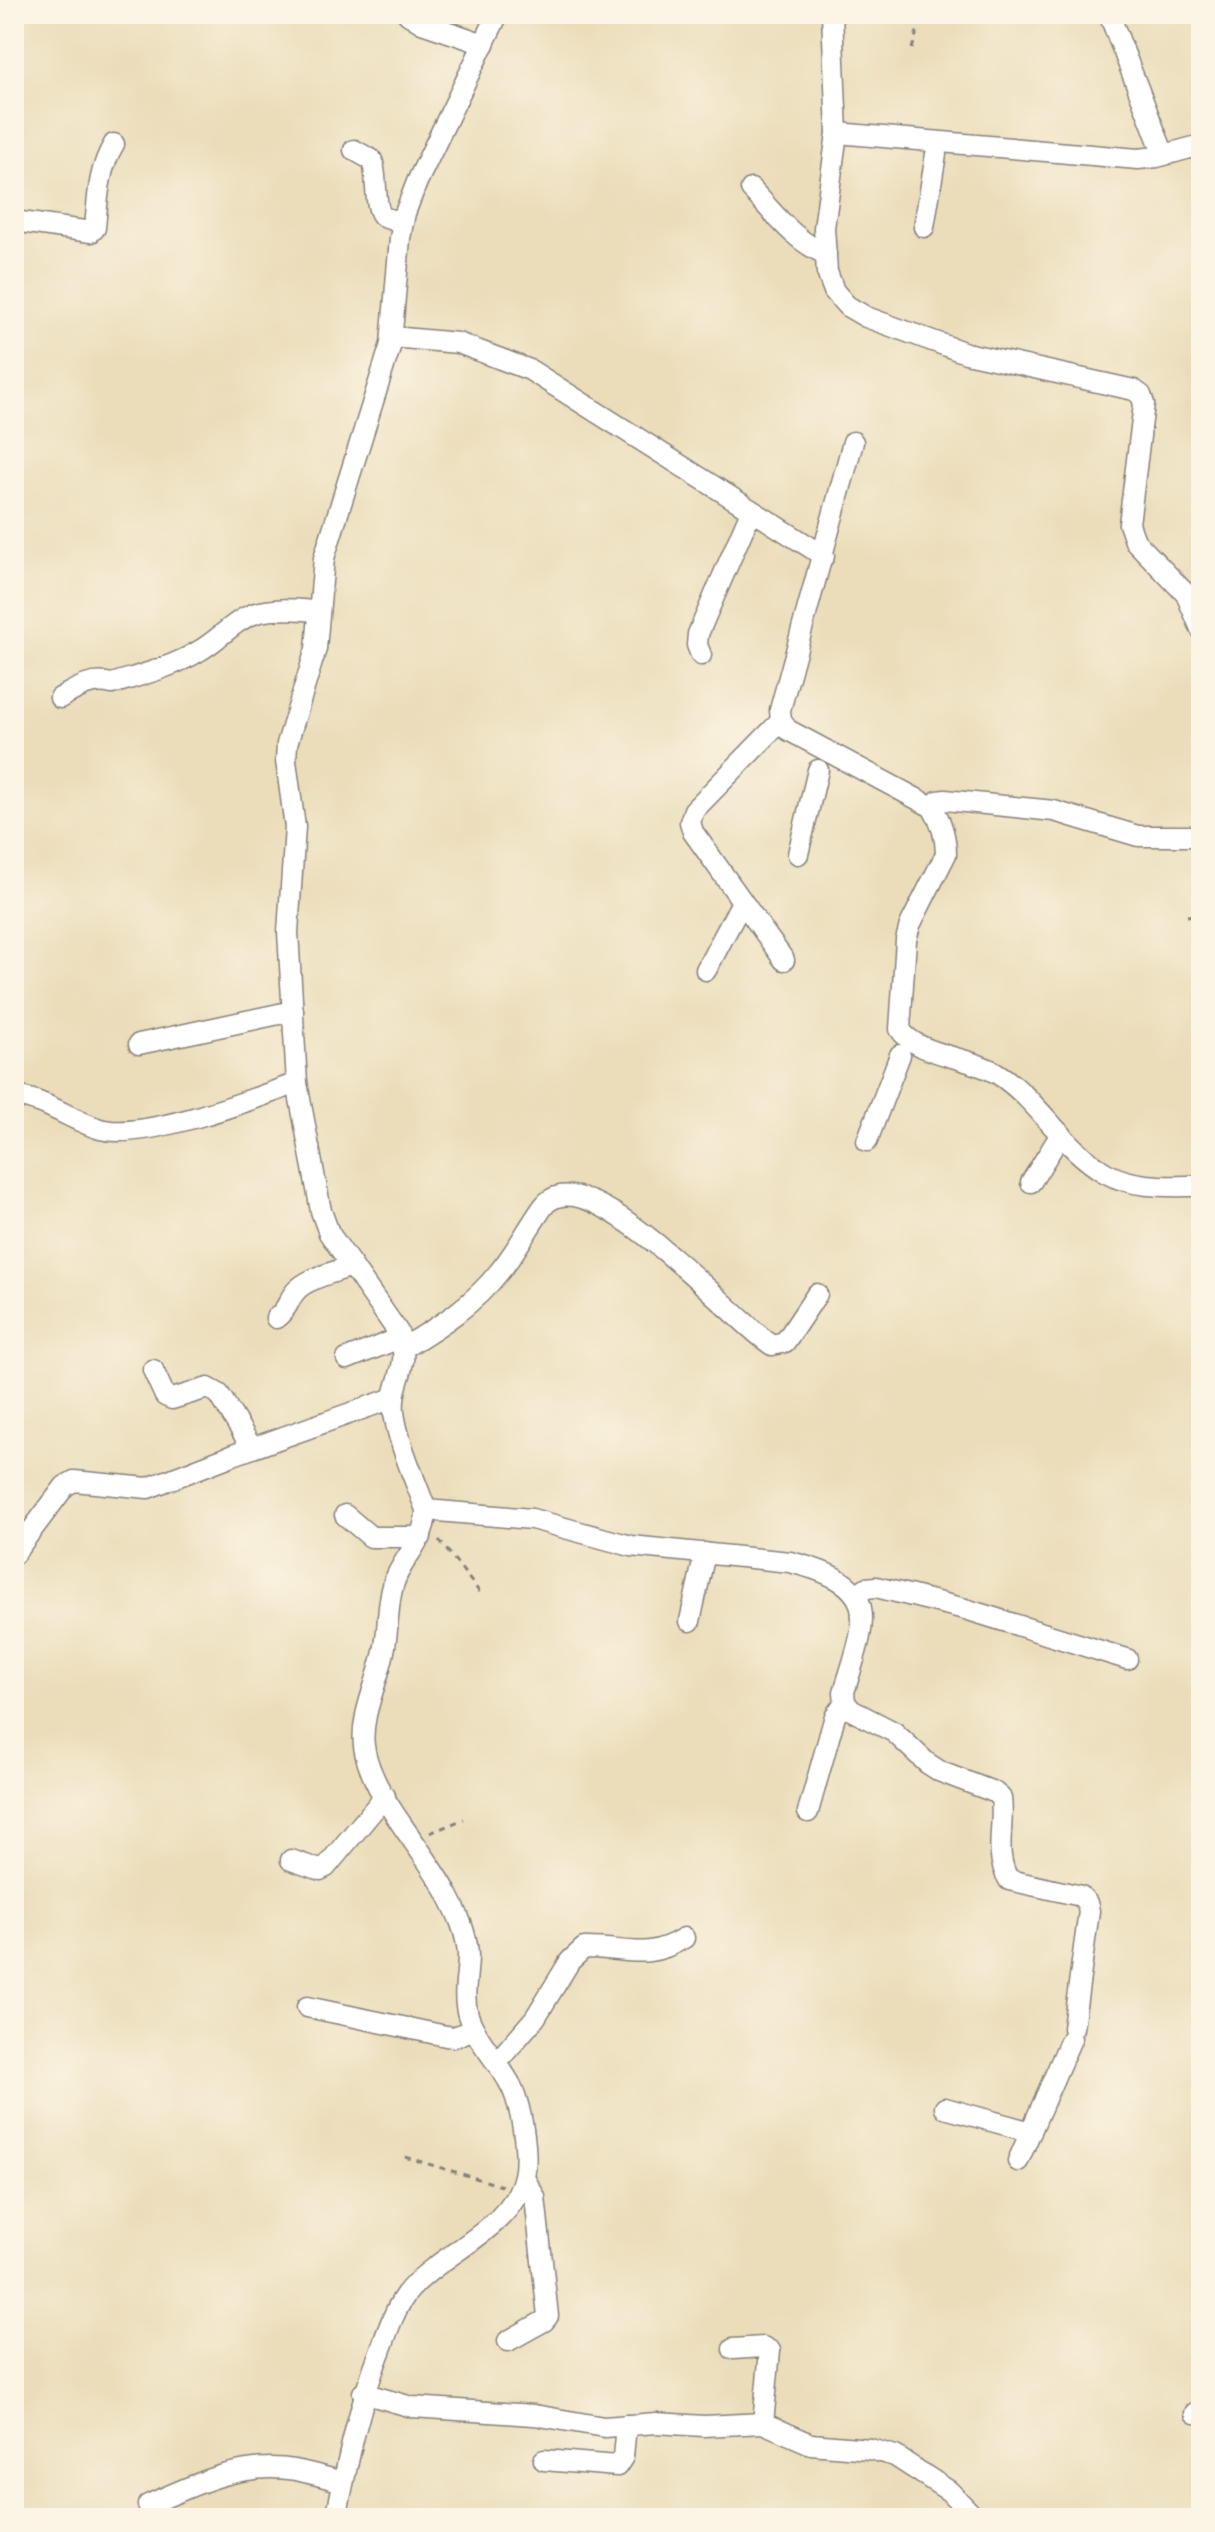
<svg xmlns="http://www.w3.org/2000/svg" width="1215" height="2532" font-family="'Patrick Hand',sans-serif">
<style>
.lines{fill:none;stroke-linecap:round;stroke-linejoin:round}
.minor-casing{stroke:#86807a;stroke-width:23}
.path{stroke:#86807a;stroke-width:3;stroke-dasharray:6 6;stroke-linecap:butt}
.minor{stroke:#fff;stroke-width:20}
</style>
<rect width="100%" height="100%" fill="#fcf5e5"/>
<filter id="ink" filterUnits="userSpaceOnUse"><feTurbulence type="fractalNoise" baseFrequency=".0125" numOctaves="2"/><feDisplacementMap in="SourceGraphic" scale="16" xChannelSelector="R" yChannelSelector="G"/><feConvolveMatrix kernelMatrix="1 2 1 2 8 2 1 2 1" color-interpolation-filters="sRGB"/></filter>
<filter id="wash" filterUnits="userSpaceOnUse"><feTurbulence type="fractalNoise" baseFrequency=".006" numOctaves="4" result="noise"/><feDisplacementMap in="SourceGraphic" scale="32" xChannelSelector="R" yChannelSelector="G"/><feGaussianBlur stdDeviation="1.8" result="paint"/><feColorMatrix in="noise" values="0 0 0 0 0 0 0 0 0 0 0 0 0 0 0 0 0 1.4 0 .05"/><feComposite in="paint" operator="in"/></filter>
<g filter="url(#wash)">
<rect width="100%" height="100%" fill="#ebddba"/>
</g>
<g filter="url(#ink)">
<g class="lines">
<defs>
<g id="minor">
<polyline points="408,14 422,23 484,44"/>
<polyline points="832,14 837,133 824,228 827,272 834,291 847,306 866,317 966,353 1134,390 1141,395 1144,404 1129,524 1135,541 1186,594 1201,629"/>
<polyline points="1109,14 1164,155"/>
<polyline points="837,133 1138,159 1157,157 1201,145"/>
<path d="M354,150L372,160C378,173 373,210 384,217C389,220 398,220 403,222"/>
<path d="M751,189C774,213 795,242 826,254"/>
<path d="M14,221L91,232L95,228C98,198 98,170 114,144"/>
<polyline points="924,227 936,154"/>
<polyline points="392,337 458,343 530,370 824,556"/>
<path d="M853,442L780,710L781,721L788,730L932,807C941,821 946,838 946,854L910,925L906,940L900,1029C915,1055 972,1057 998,1074C1039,1100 1063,1149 1106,1173C1135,1189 1169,1186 1201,1186"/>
<polyline points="701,655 697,645 698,634 751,511"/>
<path d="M60,698C78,688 91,679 112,684C141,675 173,667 199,651C219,640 234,620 256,613C276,607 298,610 318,611"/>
<polyline points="781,721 694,810 690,822 693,832 784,960"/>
<polyline points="932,807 938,801 945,800 1054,811 1138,836 1201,836"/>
<polyline points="798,854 818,770"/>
<polyline points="706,970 742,902"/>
<polyline points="139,1044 293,1011"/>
<path d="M14,1096C47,1100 70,1120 100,1129C143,1141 254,1099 297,1083"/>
<polyline points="867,1141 900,1055"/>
<polyline points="1031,1182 1061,1134"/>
<path d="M276,1318C291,1307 287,1298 299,1288C311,1277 336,1272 352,1266"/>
<path d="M405,1347C440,1326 473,1305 499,1272C516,1252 528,1228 543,1207C585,1150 735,1323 772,1345L785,1342L817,1294"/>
<polyline points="347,1359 400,1338"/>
<polyline points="153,1370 165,1396 172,1399 208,1388 219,1394 252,1448"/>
<path d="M426,1510L532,1519L631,1546L790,1562C884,1585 867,1617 844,1692L845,1702L851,1710L894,1732L927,1763L941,1772L994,1792L1001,1798C1005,1827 993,1854 1009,1880L1081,1896L1087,1903L1089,1911L1073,2028"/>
<polyline points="345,1515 371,1537 421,1537"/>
<polyline points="14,1554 65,1486 74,1481 148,1488 233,1455 393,1398"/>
<polyline points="856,1595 866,1588 876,1587 965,1609 1127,1659"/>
<polyline points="690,1621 705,1553"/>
<polyline points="808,1812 835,1716 845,1702"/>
<polyline points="291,1860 320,1870 326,1867 385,1796"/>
<polyline points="307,2007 446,2036 454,2037 474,2029"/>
<path d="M496,2063L535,2018L570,1961L584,1948C626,1947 645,1962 684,1938"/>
<polyline points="945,2108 1031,2132"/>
<polyline points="1018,2161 1071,2039"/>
<polyline points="508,2341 544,2321 548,2316 535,2197 524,2178"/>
<polyline points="733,2349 763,2347 770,2351 763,2423"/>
<polyline points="363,2393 412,2407 534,2415 604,2427 656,2423 704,2426 763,2423 811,2444 870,2449 895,2456 949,2491 975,2518"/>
<polyline points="1195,2413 1201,2410"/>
<polyline points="544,2460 617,2466 623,2457 626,2425"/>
<path d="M148,2505C195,2484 242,2461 295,2470C311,2473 328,2478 343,2482"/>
<path d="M336,2518C348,2460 359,2404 381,2349C388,2330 394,2311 406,2294C438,2253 512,2231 524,2176C529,2154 521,2102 509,2082C497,2060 476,2040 468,2015C462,1995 468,1975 468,1955C467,1933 457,1912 447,1893C424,1849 370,1794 364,1746C360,1713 380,1679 385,1646C389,1623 387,1596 397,1575C408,1552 426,1537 426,1510C416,1482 397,1440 394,1412C391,1379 413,1368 398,1332L329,1233L321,1211L297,1083L288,932L295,827L286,761L287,744L316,649L324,558L391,344L400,238L405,213L417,182L498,14"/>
</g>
</defs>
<!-- minor casing -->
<use href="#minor" class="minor-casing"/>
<!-- path -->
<g class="path">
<polyline points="912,49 922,14"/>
<polyline points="1187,916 1201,914"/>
<polyline points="439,1540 481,1594"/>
<polyline points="430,1833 464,1819"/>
<polyline points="405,2157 502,2186"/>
</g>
<!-- minor -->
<use href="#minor" class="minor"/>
</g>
</g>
<!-- margin -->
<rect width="1215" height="2532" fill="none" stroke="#fcf5e5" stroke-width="48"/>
</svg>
